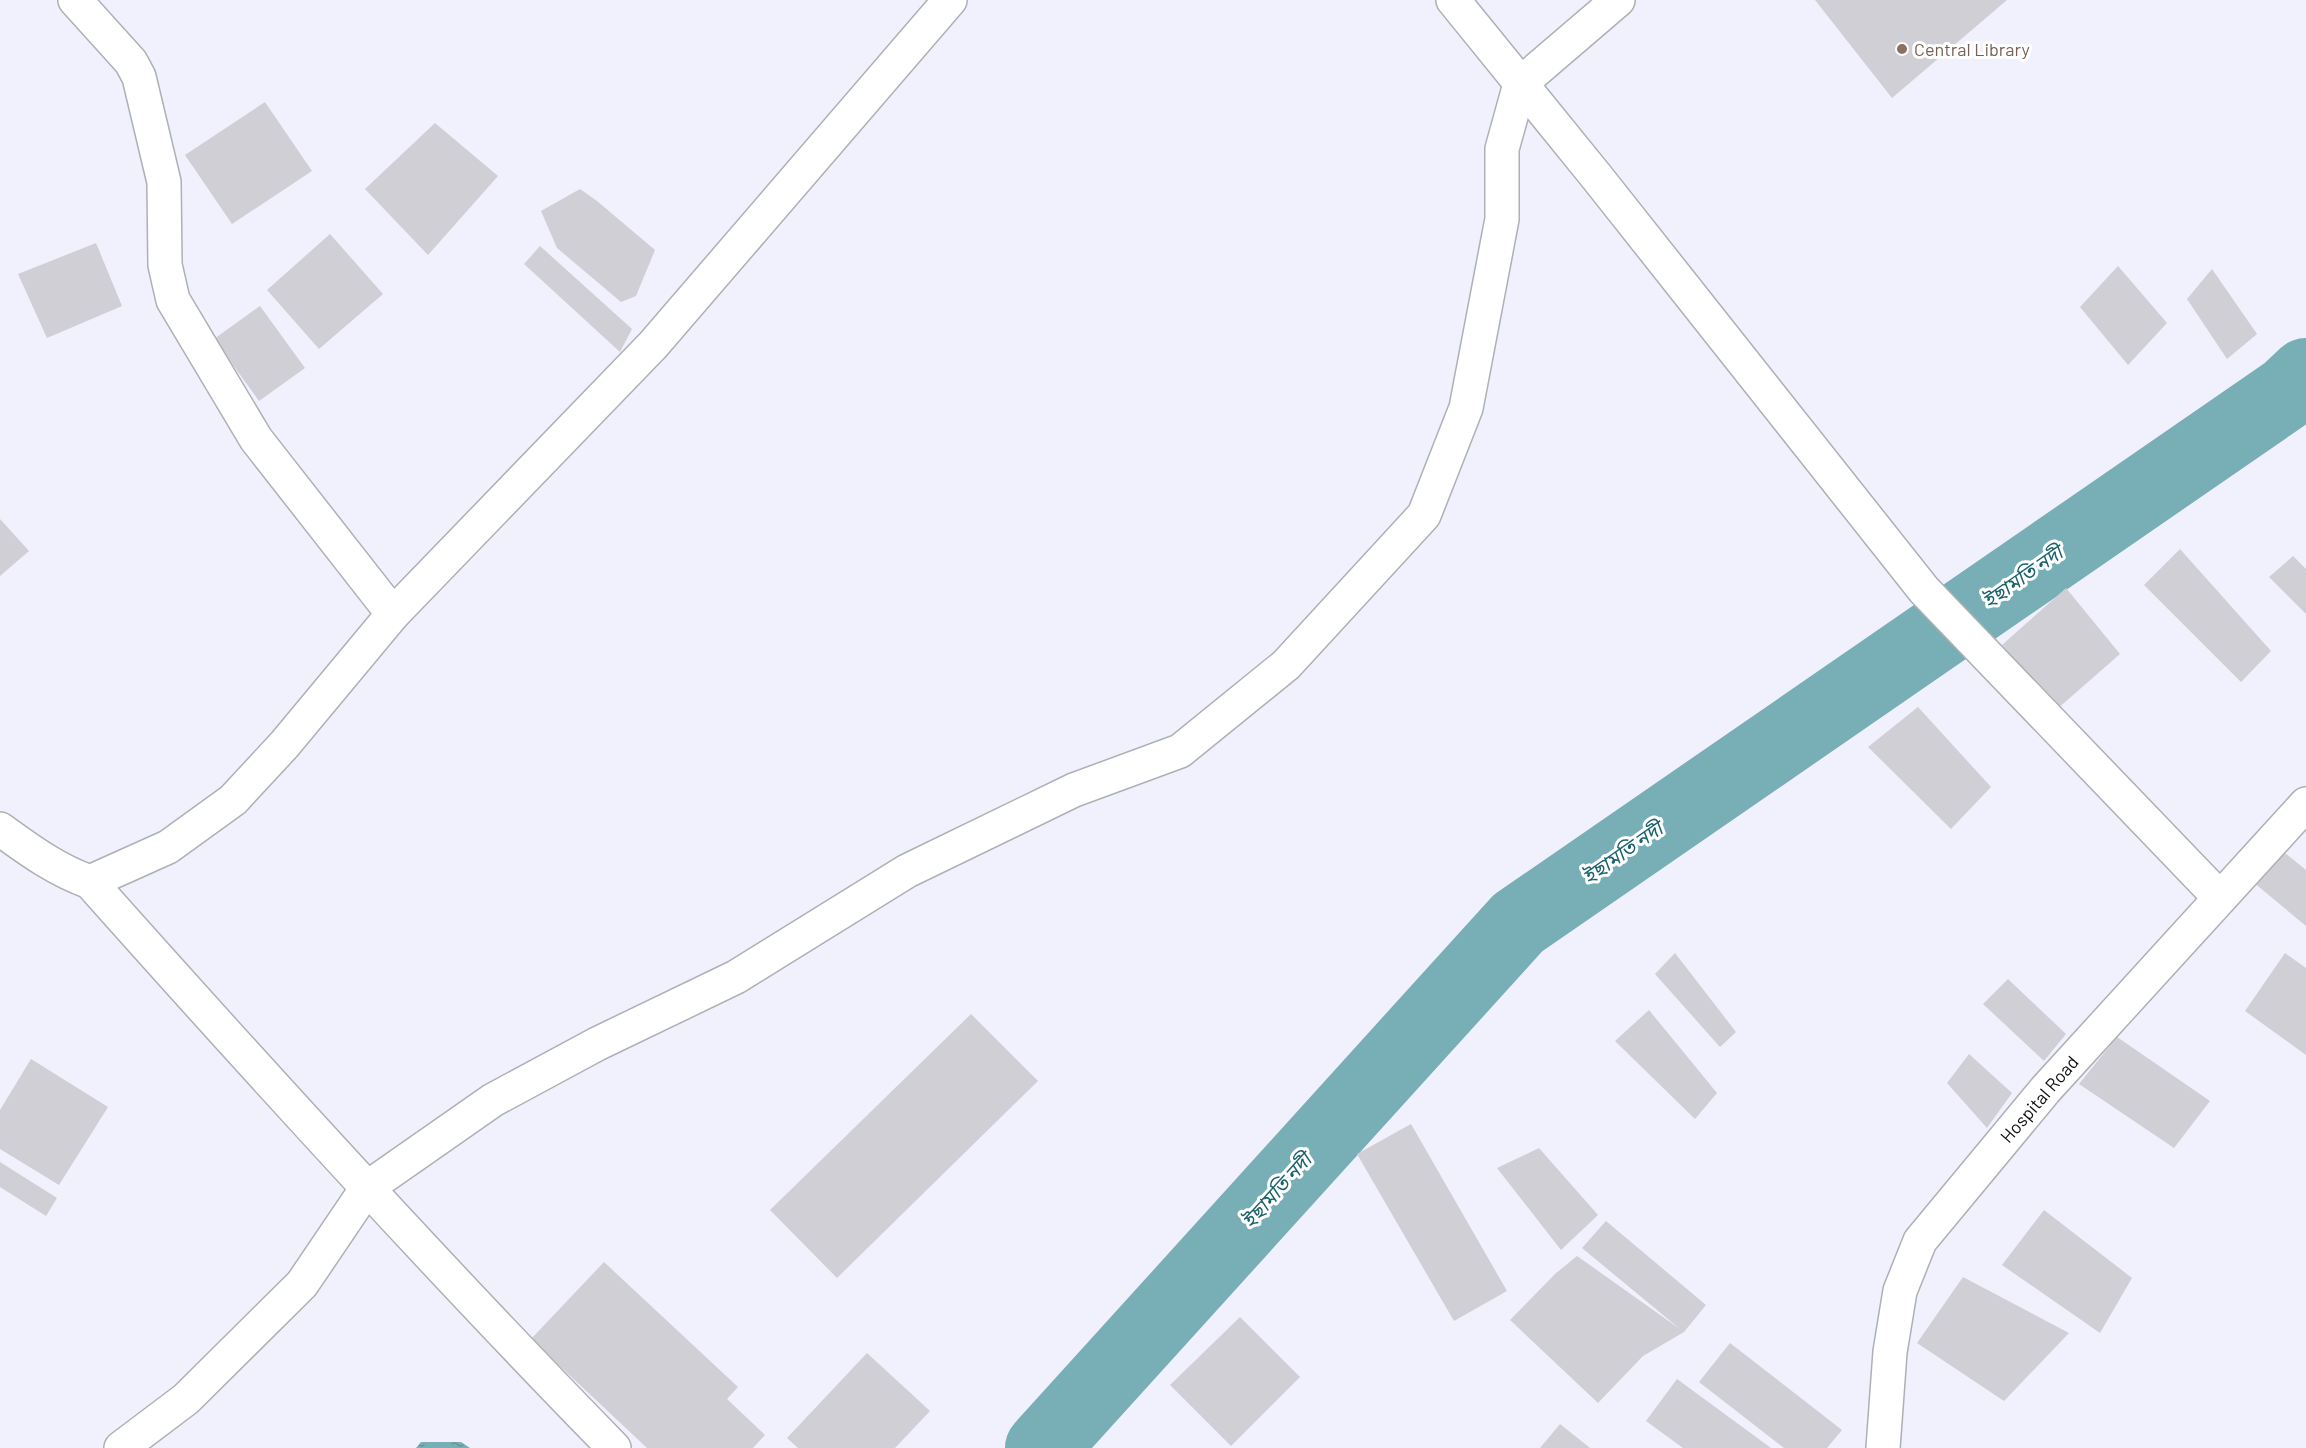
<svg xmlns="http://www.w3.org/2000/svg" width="2306" height="1448" font-family="Barlow,'Noto Sans Bengali',sans-serif">
<style>
.commercial{fill:#f1f0fd}
.water{fill:url(#water-ripples)}
.lines{fill:none;stroke-linecap:round;stroke-linejoin:round}
.river{stroke:#78aeb5;stroke-width:74}
.building{fill:#d0cfd5}
.minor-casing{stroke:#acb1b5;stroke-width:36}
.major-casing{stroke:#acb1b5;stroke-width:36}
.minor{stroke:#fff;stroke-width:33}
.major{stroke:#fff;stroke-width:33}
.education-dot{fill:#8d6e63;stroke:#fff;stroke-width:2}
.labels{text-anchor:middle;dominant-baseline:central;stroke-width:6;stroke-linejoin:round;paint-order:stroke}
.education-label{font-size:18px;fill:#785e54;stroke:#fff;text-anchor:start}
.street-label{font-size:18px;fill:#0c0e0f;stroke:#fff}
.water-label{font-size:20px;font-style:italic;fill:#1a626b;stroke:#fff}
</style>
<defs>
<pattern id="water-ripples" width="26" height="14" patternUnits="userSpaceOnUse" patternTransform="scale(1.5)"><rect width="26" height="14" fill="#78aeb5"/><path d="M2 4q2-2 4 0t4 0M15 11q2-2 4 0t4 0" fill="none" stroke="#67949a"/></pattern>
</defs>
<rect width="100%" height="100%" fill="#f8fcfe"/>
<!-- commercial -->
<rect class="commercial" x="0" y="0" width="2306" height="1448"/>
<!-- water -->
<polygon class="water" points="421,1442 461,1442 470,1448 416,1448"/>
<g class="lines">
<!-- river -->
<polyline class="river" points="1042,1448 1518,923 2288,392 2306,375"/>
</g>
<!-- building -->
<g class="building">
<polygon points="1815,0 2007,0 1892,98"/>
<polygon points="265,102 312,171 232,224 185,155"/>
<polygon points="435,123 498,176 428,255 365,189"/>
<polygon points="580,189 597,201 655,250 636,296 621,302 557,248 541,211"/>
<polygon points="330,234 383,294 319,349 267,290"/>
<polygon points="96,243 122,306 47,338 18,274"/>
<polygon points="540,246 632,329 620,352 524,264"/>
<polygon points="2118,266 2167,323 2128,365 2080,307"/>
<polygon points="2212,269 2257,334 2227,359 2187,299"/>
<polygon points="260,306 305,368 259,401 214,339"/>
<polygon points="0,519 29,551 0,576"/>
<polygon points="2180,549 2271,651 2241,682 2144,585"/>
<polygon points="2293,556 2306,569 2306,614 2269,577"/>
<polygon points="2066,588 2120,654 2056,710 2002,645"/>
<polygon points="1918,707 1991,787 1951,829 1868,747"/>
<polygon points="2285,853 2306,870 2306,926 2253,882"/>
<polygon points="1675,953 1736,1032 1720,1047 1655,974"/>
<polygon points="2285,953 2306,968 2306,1055 2245,1011"/>
<polygon points="2008,979 2066,1034 2044,1061 1983,1004"/>
<polygon points="1649,1010 1717,1093 1695,1119 1615,1041"/>
<polygon points="971,1014 1038,1081 837,1278 770,1210"/>
<polygon points="2117,1037 2210,1101 2174,1148 2079,1084"/>
<polygon points="1969,1054 2012,1093 1987,1128 1947,1083"/>
<polygon points="31,1059 108,1107 59,1185 0,1149 0,1110"/>
<polygon points="1411,1124 1507,1291 1454,1321 1357,1154"/>
<polygon points="1539,1148 1598,1215 1561,1250 1497,1168"/>
<polygon points="0,1162 57,1198 46,1216 0,1187"/>
<polygon points="2044,1210 2132,1278 2100,1333 2002,1265"/>
<polygon points="1606,1221 1706,1305 1684,1332 1643,1356 1598,1403 1510,1320 1555,1274 1577,1256 1680,1329 1582,1248"/>
<polygon points="604,1262 738,1387 727,1399 765,1435 753,1448 647,1448 531,1339"/>
<polygon points="1963,1277 2069,1333 2004,1401 1917,1343"/>
<polygon points="1240,1317 1300,1377 1231,1446 1170,1385"/>
<polygon points="1730,1343 1842,1430 1827,1448 1784,1448 1699,1382"/>
<polygon points="867,1353 930,1411 895,1448 798,1448 787,1438"/>
<polygon points="1677,1379 1771,1448 1683,1448 1646,1421"/>
<polygon points="1560,1424 1590,1448 1540,1448"/>
</g>
<g class="lines">
<defs>
<g id="minor">
<polyline points="75,0 131,62 139,77 164,182 165,265 173,300 256,439 393,614"/>
<polyline points="1453,0 1596,176 1924,590 2220,898"/>
<path d="M0,829C29,850 56,870 90,882L168,847L233,800L284,745L393,614L653,345L950,0"/>
<path d="M90,882C261,1074 434,1264 614,1448"/>
<polyline points="121,1448 186,1399 302,1284 367,1188 493,1100 597,1044 736,977 907,871 1074,790 1180,751 1286,665 1424,515 1466,408 1502,219 1502,149 1520,84 1618,0"/>
</g>
<polyline id="major" points="1883,1448 1890,1352 1900,1291 1920,1241 2046,1089 2306,804"/>
</defs>
<!-- minor casing -->
<use href="#minor" class="minor-casing"/>
<!-- major casing -->
<use href="#major" class="major-casing"/>
<!-- minor -->
<use href="#minor" class="minor"/>
<!-- major -->
<use href="#major" class="major"/>
</g>
<!-- markers -->
<circle class="education-dot" cx="1902" cy="49" r="6"/>
<g class="labels">
<!-- education labels -->
<g class="education-label">
<text x="1914" y="49">Central Library</text>
</g>
<!-- street labels -->
<g class="street-label">
<text transform="translate(2039 1099) rotate(-49)">Hospital Road</text>
</g>
<!-- water labels -->
<g class="water-label">
<text transform="translate(2022 576) rotate(-35)">ইছামতি নদী</text>
<text transform="translate(1622 852) rotate(-35)">ইছামতি নদী</text>
<text transform="translate(1276 1190) rotate(-48)">ইছামতি নদী</text>
</g>
</g>
</svg>
